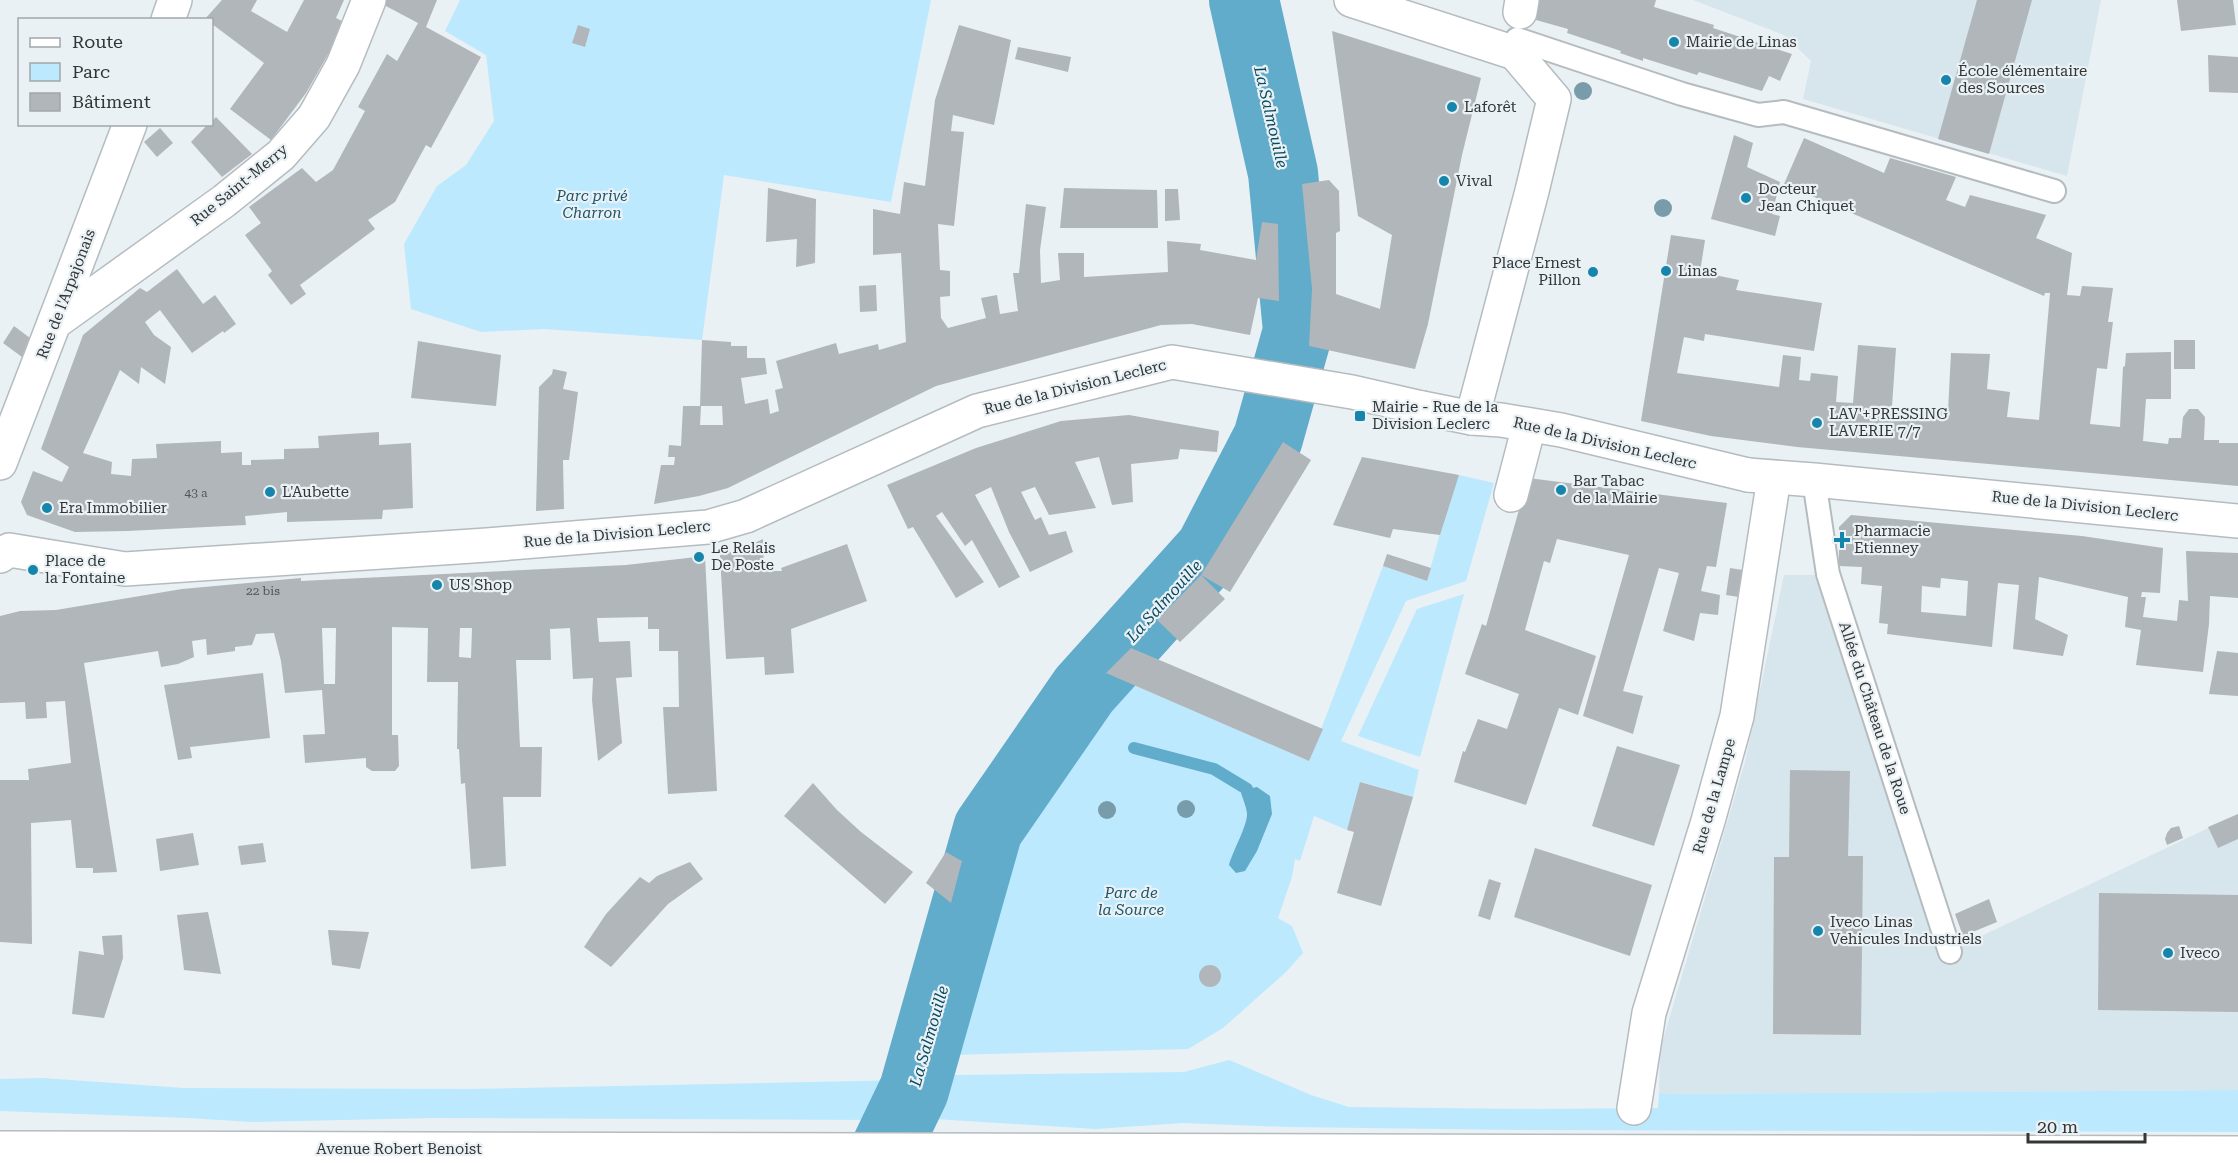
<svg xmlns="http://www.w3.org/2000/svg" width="2238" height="1163" font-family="'Roboto Serif',serif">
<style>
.built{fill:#d7e5ec}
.green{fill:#bce9fe}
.water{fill:#61abcb}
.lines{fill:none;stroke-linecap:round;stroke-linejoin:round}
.stream{stroke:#61abcb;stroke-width:12}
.river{stroke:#61abcb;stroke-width:70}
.building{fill:#b0b6b9;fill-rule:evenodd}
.lane-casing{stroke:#b5bcbf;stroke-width:26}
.street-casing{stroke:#b5bcbf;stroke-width:36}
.secondary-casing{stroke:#b5bcbf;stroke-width:36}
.primary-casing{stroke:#b5bcbf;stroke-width:36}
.lane{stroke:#fff;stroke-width:22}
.street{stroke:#fff;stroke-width:33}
.secondary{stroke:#fff;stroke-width:33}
.primary{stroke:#fff;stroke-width:33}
.tree{fill:#789caa}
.poi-dot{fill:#1585ac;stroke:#eaf1f5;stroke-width:2}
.labels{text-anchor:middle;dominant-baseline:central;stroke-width:4.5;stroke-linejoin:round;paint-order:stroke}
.number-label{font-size:12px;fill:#525658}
.poi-label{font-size:15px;fill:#333637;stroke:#eaf1f5;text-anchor:start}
.street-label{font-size:15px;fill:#333637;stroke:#eaf1f5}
.park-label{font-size:15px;font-style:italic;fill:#1a566d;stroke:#eaf1f5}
.water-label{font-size:16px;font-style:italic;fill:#07495f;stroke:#eaf1f5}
</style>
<rect width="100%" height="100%" fill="#eaf1f5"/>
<!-- built -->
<g class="built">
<polygon points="1693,0 2101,0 2067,176 1803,99 1811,61 1784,35"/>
<polygon points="1784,575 1815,575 1939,956 2238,814 2238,1090 1659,1094 1660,1050 1745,762"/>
</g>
<!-- green -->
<g class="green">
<polygon points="460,0 931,0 891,202 724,175 702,340 544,329 481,332 411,309 404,244 437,186 466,165 494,121 486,55 445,31"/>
<polygon points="1459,475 1494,483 1466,581 1406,601 1341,741 1419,770 1413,797 1361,782 1347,830 1314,816 1300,861 1295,859 1292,877 1278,918 1292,926 1303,953 1285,973 1223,1028 1188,1049 950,1055 973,914 996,842 1005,819 1106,673 1309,761 1383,566 1427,581 1446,511"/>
<polygon points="1464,594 1420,757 1358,736 1417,609"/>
<polygon points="1229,1060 1311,1095 1349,1107 1537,1109 1658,1108 1659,1094 2238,1090 2238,1132 1520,1130 1288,1127 1183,1123 1096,1129 918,1118 924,1100 955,1075 1184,1072"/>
<polygon points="43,1078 184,1088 470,1089 906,1080 886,1120 434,1118 252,1122 187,1118 0,1111 0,1079"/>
</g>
<!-- water -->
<path class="water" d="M1257,787L1270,796L1272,814L1257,851L1245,871L1236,873L1229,865C1233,850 1248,825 1247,813C1246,806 1243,799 1241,793L1247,789Z"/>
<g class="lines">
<!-- stream -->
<polyline class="stream" points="1134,748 1214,769 1247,789"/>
<!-- river -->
<polyline class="river" points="879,1163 914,1090 988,829 1084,690 1210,550 1268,438 1298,331 1283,173 1244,0"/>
</g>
<!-- building -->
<g class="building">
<polygon points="222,0 257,0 251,11 287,32 304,0 344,0 336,18 346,23 306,93 271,140 230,109 264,63 212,24 212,20 204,20"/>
<polygon points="386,0 437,0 426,27 481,57 431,148 426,145 395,202 368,220 375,229 300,285 306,294 291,305 268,275 272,271 245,235 261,223 249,207 302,168 316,182 333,170 365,111 358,107 387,54 397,61 418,23 384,5"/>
<polygon points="1539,0 1656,0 1654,7 1714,25 1713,28 1792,54 1780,81 1769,76 1762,91 1699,72 1697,75 1643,58 1643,61 1620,53 1621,51 1567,33 1568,29 1536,20"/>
<polygon points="1977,0 2032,0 1989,154 1938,139"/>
<polygon points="2177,0 2233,0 2236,25 2181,31"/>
<polygon points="578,25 590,29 585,47 572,43"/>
<polygon points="959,25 1011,40 994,125 953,115 951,131 964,132 954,226 938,224 940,270 950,271 950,296 940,297 941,318 948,328 986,318 981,298 997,295 1000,314 1018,311 1013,273 1019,273 1026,204 1046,207 1040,250 1041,283 1060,280 1058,253 1084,253 1084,277 1168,272 1167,241 1201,244 1200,250 1256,260 1262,222 1278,224 1279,301 1258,298 1250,335 1192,324 1161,325 936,386 728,488 699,496 654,504 661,465 674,465 675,457 668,457 669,445 681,446 683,406 701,406 700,425 723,425 722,406 700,406 702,340 731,342 731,346 747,346 747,358 765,358 767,374 741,378 745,404 768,399 770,414 779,411 775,390 783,388 776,361 836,343 839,354 878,344 879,350 906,342 901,253 873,255 873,209 900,214 904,182 925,186 935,100"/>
<polygon points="1332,31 1481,78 1462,155 1428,324 1415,369 1309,346 1312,289 1302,184 1329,180 1339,191 1340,231 1336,233 1336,294 1380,309 1392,235 1358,216"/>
<polygon points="1018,47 1071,57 1068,72 1015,59"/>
<polygon points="2208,55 2238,57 2238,93 2209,92"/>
<polygon points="216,117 252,154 222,177 191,142 208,124 212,124 212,121"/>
<polygon points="160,128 173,143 157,157 144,142"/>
<polygon points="1734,135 1753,143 1747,167 1780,182 1772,214 1780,216 1775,236 1711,219"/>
<polygon points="1804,138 1884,173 1890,158 1956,177 1946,200 1965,207 1970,195 2046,215 2036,238 2072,253 2067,295 2080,296 2082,286 2113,288 2108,322 2113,322 2107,369 2097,368 2090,424 2120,427 2123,367 2125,366 2126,353 2171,352 2171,399 2146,399 2143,441 2168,444 2169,438 2181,438 2183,417 2189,409 2198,409 2205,417 2204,440 2219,440 2219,443 2238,443 2238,486 1797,447 1711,436 1641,421 1671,235 1705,240 1700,272 1739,280 1736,290 1822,303 1814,351 1705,334 1704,341 1684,337 1677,373 1779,387 1783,355 1801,357 1799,380 1810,381 1811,373 1838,376 1836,402 1853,403 1858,345 1896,348 1892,406 1948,411 1951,353 1990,354 1987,389 2010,392 2007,417 2039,420 2050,293 2045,293 2044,296 1784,184"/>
<polygon points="768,188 816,199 815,263 796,267 797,239 766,242"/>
<polygon points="1064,188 1157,190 1158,228 1060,228"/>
<polygon points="1165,189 1178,189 1180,220 1165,221"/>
<polygon points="177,269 203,304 215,295 236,324 224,333 223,331 192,353 160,310 145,322 154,335 171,347 165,384 141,367 139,384 120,370 83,453 112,462 111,474 131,476 132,459 157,458 156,444 221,441 221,453 242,452 242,465 251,465 251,460 284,459 284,449 319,448 318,436 379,432 379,445 411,443 413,508 383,510 382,519 287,522 287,512 245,516 246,525 127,531 75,532 27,515 21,502 33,471 62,482 69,467 41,449 83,335 140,288 147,292"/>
<polygon points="876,285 877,311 860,312 859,286"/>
<polygon points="14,326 30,338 22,357 3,343"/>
<rect x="2174" y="340" width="21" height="29"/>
<polygon points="418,341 501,355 496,406 411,398"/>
<polygon points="553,369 567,372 563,389 578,392 569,460 563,460 564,509 536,511 539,387 552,374"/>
<polygon points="1129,415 1219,431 1217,452 1180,449 1178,459 1131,464 1133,502 1112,505 1099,457 1075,462 1096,508 1049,515 1035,487 1021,492 1035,520 1041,517 1049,535 1066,531 1073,552 1030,572 1009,532 991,487 975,495 1020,577 999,588 972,540 965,546 942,512 936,516 984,582 956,598 913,527 908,529 887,485 976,448 1061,421"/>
<polygon points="1283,442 1311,460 1230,592 1201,575 1225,599 1180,642 1157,620 1201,575"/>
<polygon points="1362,457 1459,475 1440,535 1393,529 1390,538 1333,525"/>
<polygon points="1528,478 1727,503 1716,567 1707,566 1701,591 1720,595 1718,615 1700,613 1694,641 1663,631 1679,573 1659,568 1623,691 1643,696 1633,734 1583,716 1629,555 1557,539 1550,563 1544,561 1525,630 1596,656 1578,715 1559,708 1526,805 1454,782 1463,751 1465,752 1478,719 1507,729 1519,694 1465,674 1482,624 1486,626"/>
<path d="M1851,515L2082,536L2163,548L2160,593L2142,592L2141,597H2146L2143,617L2177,621L2179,600L2188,601L2186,551L2238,553V598L2210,596L2209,624L2203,672L2136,665L2141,630L2125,627L2128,597L2039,577L2035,619L2068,635L2063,656L2013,649L2019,585L1998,583L1992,647L1887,634L1888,624L1879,623L1882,586L1861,584L1862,567L1839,566V527ZM1941,578L1968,581L1966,616L1921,612L1922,586L1940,588Z"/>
<polygon points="763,539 764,571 782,571 781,568 847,544 867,601 791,629 794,673 765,675 764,657 726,659 720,555 742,549"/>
<polygon points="1387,554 1431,568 1427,581 1383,566"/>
<path d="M705,556L717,791L668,794L663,707H679L678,651H659V629H648V617L597,618L599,642L630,641L632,677L616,678L622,743L598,761L592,700L593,678L573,679L570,628L550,629L551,660H516L520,747H542L541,797H503L506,866L471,869L465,783L461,784L459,749H457L458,682H427L428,628L392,627V735H398L399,766L395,771H372L366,767V758L305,763L303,735L325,734L322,690L285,693L281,661L274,633L256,634L252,645L235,647V651L207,655L206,639L192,641L194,657L178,664L161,667L158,651L84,663L117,872L93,873V868H76L71,820L31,823L32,944L0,942V780H29L28,769L71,763L65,701L46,702L47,718L26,719L25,702L0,703V616L20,611L56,610L182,589L301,578V581L626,565ZM322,628H336L335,684H324ZM460,628H472L471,658L459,657Z"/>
<polygon points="1730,568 1743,570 1739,597 1726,595"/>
<polygon points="1131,648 1323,729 1309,761 1106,673"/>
<polygon points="2217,651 2238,653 2238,696 2209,694"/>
<polygon points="263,673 270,738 190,747 192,758 178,760 164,685"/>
<polygon points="1617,746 1680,765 1654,846 1592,826"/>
<polygon points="1790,770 1850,771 1848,856 1863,856 1861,1035 1773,1034 1774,857 1789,857"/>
<polygon points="1360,782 1413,797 1381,906 1337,893 1354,832 1347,830"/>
<polygon points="813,783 837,810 861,832 913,872 885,904 784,816"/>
<polygon points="2238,814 2238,839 2218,848 2208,827"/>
<polygon points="2179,826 2183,838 2167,845 2165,839 2167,833 2171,828"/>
<polygon points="193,833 199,865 160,871 156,839"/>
<polygon points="263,843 266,862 241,865 238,846"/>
<polygon points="1535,848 1652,885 1630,956 1514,917"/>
<polygon points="946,852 962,861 951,903 926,883"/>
<polygon points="690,862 703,879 668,904 611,967 584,947 606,914 640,877 649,883 657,876"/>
<polygon points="1489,879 1501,883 1490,920 1478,916"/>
<polygon points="2099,893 2238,895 2238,1012 2098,1010"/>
<polygon points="1989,899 1997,922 1963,936 1955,914"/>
<polygon points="208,912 221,974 184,970 177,915"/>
<polygon points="328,930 369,932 360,969 332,965"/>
<polygon points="122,935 123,958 104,1018 72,1014 79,951 104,955 102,936"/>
<circle cx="1210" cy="976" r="11"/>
</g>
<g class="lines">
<defs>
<g id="lane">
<polyline points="1517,39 1682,94 1758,115 1784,112 2054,191"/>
<polyline points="1814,480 1828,574 1950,952"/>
</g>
<g id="street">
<polyline points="1351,0 1515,53"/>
<polyline points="168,20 175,0"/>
<polyline points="54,323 130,124"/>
<polyline points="1422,408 1472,418 1501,420 1561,430 1748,475"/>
<polyline points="1472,418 1532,191 1554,99 1515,53"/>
<polyline points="1511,495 1529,426"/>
<polyline points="1634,1108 1649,1013 1708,821 1737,716 1774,478"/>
</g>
<g id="secondary">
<polyline points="1520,12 1522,0"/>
<polyline points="0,463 54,323 224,201 281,155 314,117 343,65 369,0"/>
<polyline points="1748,475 1814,480 2238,521"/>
<polyline points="0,556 9,550 125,569 487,545 708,527 746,516 977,411 1172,362 1352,392 1422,408"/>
</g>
<polyline id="primary" points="0,1148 2238,1153"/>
</defs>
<!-- lane casing -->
<use href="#lane" class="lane-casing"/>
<!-- street casing -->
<use href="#street" class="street-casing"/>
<!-- secondary casing -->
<use href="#secondary" class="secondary-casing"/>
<!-- primary casing -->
<use href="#primary" class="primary-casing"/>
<!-- lane -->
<use href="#lane" class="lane"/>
<!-- street -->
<use href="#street" class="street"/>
<!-- secondary -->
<use href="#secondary" class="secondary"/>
<!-- primary -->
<use href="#primary" class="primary"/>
</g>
<!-- trees -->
<g class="tree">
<circle cx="1583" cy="91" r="9"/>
<circle cx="1663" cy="208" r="9"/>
<circle cx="1186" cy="809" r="9"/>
<circle cx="1107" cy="810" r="9"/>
</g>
<!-- markers -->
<g class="poi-dot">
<circle cx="1674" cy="42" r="6"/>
<circle cx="1946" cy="80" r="6"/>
<circle cx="1452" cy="107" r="6"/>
<circle cx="1444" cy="181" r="6"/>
<circle cx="1746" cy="198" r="6"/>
<circle cx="1666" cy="271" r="6"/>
<circle cx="1593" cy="272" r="6"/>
<rect x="1354" y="410" width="12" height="12" rx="3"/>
<circle cx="1817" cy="423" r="6"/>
<circle cx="1561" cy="490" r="6"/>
<circle cx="270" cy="492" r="6"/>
<circle cx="47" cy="508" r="6"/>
<path d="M1839 531h6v6h6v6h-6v6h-6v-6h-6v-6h6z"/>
<circle cx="699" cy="557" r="6"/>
<circle cx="33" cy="570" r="6"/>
<circle cx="437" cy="585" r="6"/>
<circle cx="1818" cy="931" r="6"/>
<circle cx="2168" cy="953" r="6"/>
</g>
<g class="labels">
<!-- number labels -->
<g class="number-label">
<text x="196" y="493">43 a</text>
<text x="263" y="591">22 bis</text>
</g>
<!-- poi labels -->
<g class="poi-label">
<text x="1686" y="42">Mairie de Linas</text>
<text x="1958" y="71">École élémentaire<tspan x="1958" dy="17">des Sources</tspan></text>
<text x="1464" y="107">Laforêt</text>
<text x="1456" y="181">Vival</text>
<text x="1758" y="189">Docteur<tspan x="1758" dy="17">Jean Chiquet</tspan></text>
<text x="1581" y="263" text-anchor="end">Place Ernest<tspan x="1581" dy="17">Pillon</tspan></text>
<text x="1678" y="271">Linas</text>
<text x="1372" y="407">Mairie - Rue de la<tspan x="1372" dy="17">Division Leclerc</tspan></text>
<text x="1829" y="414">LAV'+PRESSING<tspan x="1829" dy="17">LAVERIE 7/7</tspan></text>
<text x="1573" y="481">Bar Tabac<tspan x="1573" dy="17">de la Mairie</tspan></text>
<text x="282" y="492">L'Aubette</text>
<text x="59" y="508">Era Immobilier</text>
<text x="1854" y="531">Pharmacie<tspan x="1854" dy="17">Etienney</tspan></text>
<text x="711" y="548">Le Relais<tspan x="711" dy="17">De Poste</tspan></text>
<text x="45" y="561">Place de<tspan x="45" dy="17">la Fontaine</tspan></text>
<text x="449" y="585">US Shop</text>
<text x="1830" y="922">Iveco Linas<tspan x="1830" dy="17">Vehicules Industriels</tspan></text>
<text x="2180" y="953">Iveco</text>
</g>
<!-- street labels -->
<g class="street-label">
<text transform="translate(239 185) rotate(-39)">Rue Saint-Merry</text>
<text transform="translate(66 294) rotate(-69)">Rue de l'Arpajonais</text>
<text transform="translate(1075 387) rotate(-14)">Rue de la Division Leclerc</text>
<text transform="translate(1605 443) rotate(13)">Rue de la Division Leclerc</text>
<text transform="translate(2085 506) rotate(6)">Rue de la Division Leclerc</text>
<text transform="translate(617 534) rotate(-5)">Rue de la Division Leclerc</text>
<text transform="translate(1875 718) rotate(72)">Allée du Château de la Roue</text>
<text transform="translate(1714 796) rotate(-74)">Rue de la Lampe</text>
<text x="399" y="1149">Avenue Robert Benoist</text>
</g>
<!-- park labels -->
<g class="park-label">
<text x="592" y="196">Parc privé<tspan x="592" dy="17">Charron</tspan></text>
<text x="1131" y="893">Parc de<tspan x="1131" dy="17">la Source</tspan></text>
</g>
<!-- water labels -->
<g class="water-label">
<text transform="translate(1271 117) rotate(77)">La Salmouille</text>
<text transform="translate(1164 601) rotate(-48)">La Salmouille</text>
<text transform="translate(929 1036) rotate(-74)">La Salmouille</text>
</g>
</g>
<!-- legend -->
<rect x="18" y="18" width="195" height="108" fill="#eaf1f5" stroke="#a1a6a9" stroke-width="1.5"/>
<rect x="30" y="38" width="30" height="9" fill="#ffffff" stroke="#a1a6a9" stroke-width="1.5"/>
<text x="72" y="48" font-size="18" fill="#333637">Route</text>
<rect x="30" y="63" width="30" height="18" fill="#bce9fe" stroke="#a1a6a9" stroke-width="1.5"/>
<text x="72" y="78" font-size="18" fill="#333637">Parc</text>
<rect x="30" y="93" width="30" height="18" fill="#b0b6b9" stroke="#a1a6a9" stroke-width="1.5"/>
<text x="72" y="108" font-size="18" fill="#333637">Bâtiment</text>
<!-- scale -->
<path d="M2028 1133v9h117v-9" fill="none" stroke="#333637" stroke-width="3"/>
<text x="2037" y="1133" font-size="18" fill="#333637" stroke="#eaf1f5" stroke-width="4.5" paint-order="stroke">20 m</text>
</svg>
